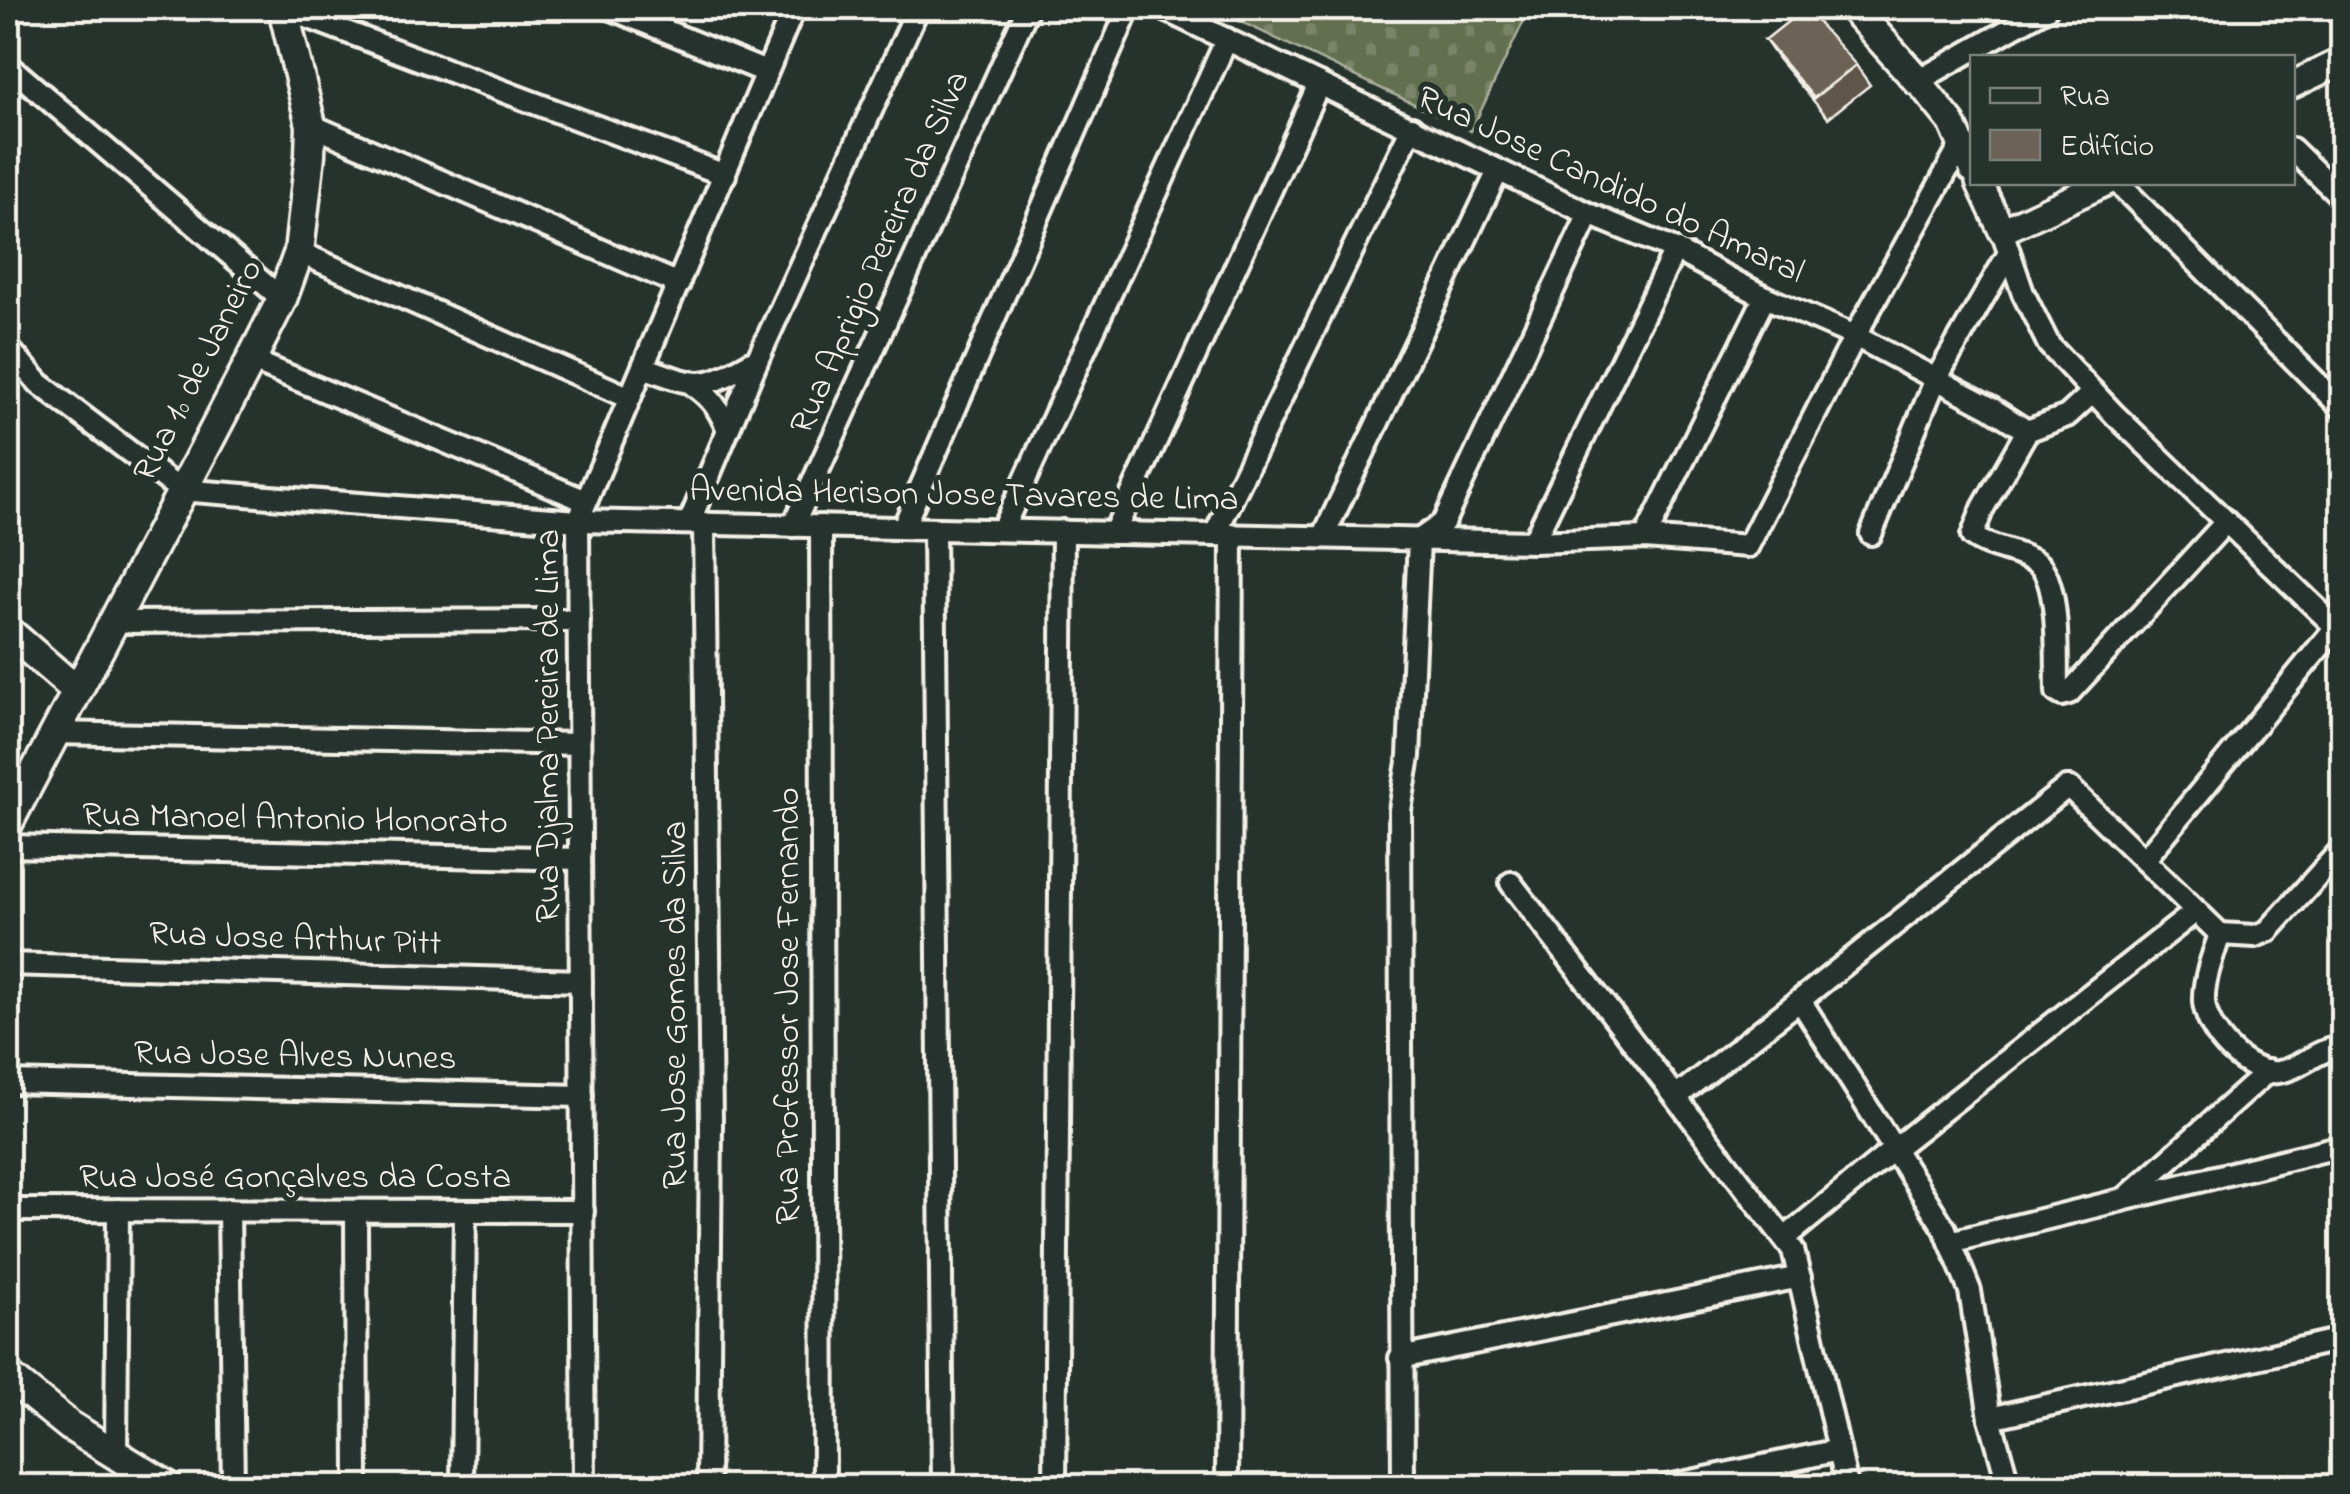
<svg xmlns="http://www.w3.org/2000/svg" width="2350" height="1494" font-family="'Indie Flower',sans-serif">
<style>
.cemetery{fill:url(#cemetery-stones);stroke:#abb09c;stroke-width:2.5}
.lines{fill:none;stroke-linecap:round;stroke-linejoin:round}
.minor-casing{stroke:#f4f1e8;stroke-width:28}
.tertiary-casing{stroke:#f4f1e8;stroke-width:32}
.secondary-casing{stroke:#f4f1e8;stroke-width:35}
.minor{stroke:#26332d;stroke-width:20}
.tertiary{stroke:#26332d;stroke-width:25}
.secondary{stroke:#26332d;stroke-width:28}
.wall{fill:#5e544b;stroke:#f4f1e8;stroke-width:2.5}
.building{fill:#6d6257;stroke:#f4f1e8;stroke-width:2.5}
.labels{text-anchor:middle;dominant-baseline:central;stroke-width:10;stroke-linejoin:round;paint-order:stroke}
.street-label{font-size:35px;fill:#f4f1e8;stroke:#26332d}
</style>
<defs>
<pattern id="cemetery-stones" width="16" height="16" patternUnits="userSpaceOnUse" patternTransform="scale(2.5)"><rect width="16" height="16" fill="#626f50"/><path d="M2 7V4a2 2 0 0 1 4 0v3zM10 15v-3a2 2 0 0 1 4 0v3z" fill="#798469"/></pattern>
</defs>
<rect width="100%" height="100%" fill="#26332d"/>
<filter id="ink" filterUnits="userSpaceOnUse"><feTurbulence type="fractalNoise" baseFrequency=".01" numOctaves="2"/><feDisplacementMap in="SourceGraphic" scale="20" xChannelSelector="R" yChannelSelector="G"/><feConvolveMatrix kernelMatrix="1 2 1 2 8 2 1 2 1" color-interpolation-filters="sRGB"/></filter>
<g filter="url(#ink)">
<!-- cemetery -->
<polygon class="cemetery" points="1212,8 1530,8 1471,131"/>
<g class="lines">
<defs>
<g id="minor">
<polyline points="283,8 725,175"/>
<polyline points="610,8 766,72"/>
<polyline points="1161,8 1589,214 1675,250 1765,297 1855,336 1991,408 2027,431"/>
<polyline points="8,65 282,299"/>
<polyline points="1918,81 2047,8"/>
<polyline points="311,125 679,284"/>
<polyline points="2292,149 2342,198"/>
<polyline points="2117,182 2342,408"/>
<polyline points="2002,231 2023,293 2049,345 2114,414 2342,633"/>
<polyline points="299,252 630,398"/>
<polyline points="8,348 40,384 180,490 578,521 1533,542 1645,538 1748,546 1855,336 1961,145"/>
<polyline points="251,360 586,501"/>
<path d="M643,367C702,389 702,390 757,359"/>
<path d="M693,385C712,398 719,409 728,430"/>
<path d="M2027,431L1983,508L1972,536C1991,550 2018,550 2037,563C2061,581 2056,663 2057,692L2062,695L2069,693L2226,522"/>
<polyline points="2027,431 2067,416 2093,392"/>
<polyline points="689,523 760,354 918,8"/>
<polyline points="704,523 711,1124 708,1486"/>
<polyline points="793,526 1028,8"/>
<polyline points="821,526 824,1486"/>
<polyline points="903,528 1129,8"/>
<polyline points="934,529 943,1486"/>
<polyline points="1002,530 1227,39"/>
<polyline points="1114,533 1319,84"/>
<polyline points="1215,534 1412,127"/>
<polyline points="1871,534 1936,379 2009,253"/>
<polyline points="1323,537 1498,171"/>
<polyline points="1645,538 1765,297"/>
<polyline points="1419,540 1443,523 1589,214"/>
<polyline points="1533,542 1675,250"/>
<polyline points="114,622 579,620"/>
<polyline points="54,733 579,744"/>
<polyline points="8,846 580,859"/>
<polyline points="2144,860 2336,627"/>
<polyline points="1511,883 1793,1250 1839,1450"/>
<polyline points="2220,934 2255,936 2268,931 2342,849"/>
<polyline points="8,964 581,981"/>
<polyline points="8,1082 582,1096"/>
<polyline points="1676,1097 1800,1000"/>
<polyline points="2128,1196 2268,1071"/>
<polyline points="8,1210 583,1211"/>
<polyline points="229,1210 233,1486"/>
<polyline points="356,1211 357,1486"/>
<path d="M1785,1238L1894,1149L1800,1000L2066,788H2070L2220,934C2213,956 2203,979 2204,1002C2207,1033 2246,1075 2278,1072C2302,1069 2318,1047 2342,1048"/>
<polyline points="1950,1242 2342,1146"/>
<polyline points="1400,1358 1800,1277"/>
<polyline points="1990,1418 2342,1339"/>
<polyline points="116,1455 118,1210"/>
<polyline points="462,1486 465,1211"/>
<polyline points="584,1486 578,521 794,8"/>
<polyline points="1055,1486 1063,531"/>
<polyline points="1227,1486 1232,534"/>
<polyline points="1403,1486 1400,810 1409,756 1419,540"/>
<polyline points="1668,1486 1839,1450 1847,1486"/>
<polyline points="2009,1486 1990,1418 1970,1291 1945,1229 1894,1149 2196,911"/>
</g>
<g id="tertiary">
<polyline points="1918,81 1952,123 1972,169"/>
<polyline points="2292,85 2342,61"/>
<polyline points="1979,182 2002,231 2107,182"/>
</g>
<g id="secondary">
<polyline points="1853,8 1918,81"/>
<polyline points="8,631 76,690"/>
<polyline points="8,823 251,360 282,299 299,252 310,155 311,125 283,8"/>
<polyline points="8,1376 70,1426 167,1486"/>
</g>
</defs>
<!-- minor casing -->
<use href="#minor" class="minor-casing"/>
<!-- tertiary casing -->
<use href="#tertiary" class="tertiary-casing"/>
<!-- secondary casing -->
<use href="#secondary" class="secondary-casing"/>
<!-- minor -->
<use href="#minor" class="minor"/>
<!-- tertiary -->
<use href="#tertiary" class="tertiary"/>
<!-- secondary -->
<use href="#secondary" class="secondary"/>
</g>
<!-- wall -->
<polygon class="wall" points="1765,40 1856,65 1870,85 1828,118 1779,60"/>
<!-- building -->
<polygon class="building" points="1805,8 1856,65 1814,98 1765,40"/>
</g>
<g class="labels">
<!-- street labels -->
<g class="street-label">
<text transform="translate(1610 186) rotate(25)">Rua Jose Candido do Amaral</text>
<text transform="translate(881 253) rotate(-66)">Rua Aprigio Pereira da Silva</text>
<text transform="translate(199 371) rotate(-63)">Rua 1º de Janeiro</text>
<text transform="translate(964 496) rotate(1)">Avenida Herison Jose Tavares de Lima</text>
<text transform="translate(549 726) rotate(-90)">Rua Djalma Pereira de Lima</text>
<text transform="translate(295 820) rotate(1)">Rua Manoel Antonio Honorato</text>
<text transform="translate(295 940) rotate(2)">Rua Jose Arthur Pitt</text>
<text transform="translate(676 1005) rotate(-90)">Rua Jose Gomes da Silva</text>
<text transform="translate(789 1006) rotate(-90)">Rua Professor Jose Fernando</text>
<text transform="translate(295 1057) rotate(1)">Rua Jose Alves Nunes</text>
<text x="295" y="1178">Rua José Gonçalves da Costa</text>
</g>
</g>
<!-- margin -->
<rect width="2350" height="1494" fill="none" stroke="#26332d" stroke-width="40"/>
<rect x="20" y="20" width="2310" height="1454" fill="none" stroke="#f4f1e8" stroke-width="4" filter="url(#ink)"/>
<!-- legend -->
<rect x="1970" y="55" width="325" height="130" fill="#26332d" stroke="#787f78" stroke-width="2.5"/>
<rect x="1990" y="88" width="50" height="15" fill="#26332d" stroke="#787f78" stroke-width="2.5"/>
<text x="2060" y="105" font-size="30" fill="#f4f1e8">Rua</text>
<rect x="1990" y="130" width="50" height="30" fill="#6d6257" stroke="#787f78" stroke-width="2.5"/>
<text x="2060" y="155" font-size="30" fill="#f4f1e8">Edifício</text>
</svg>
